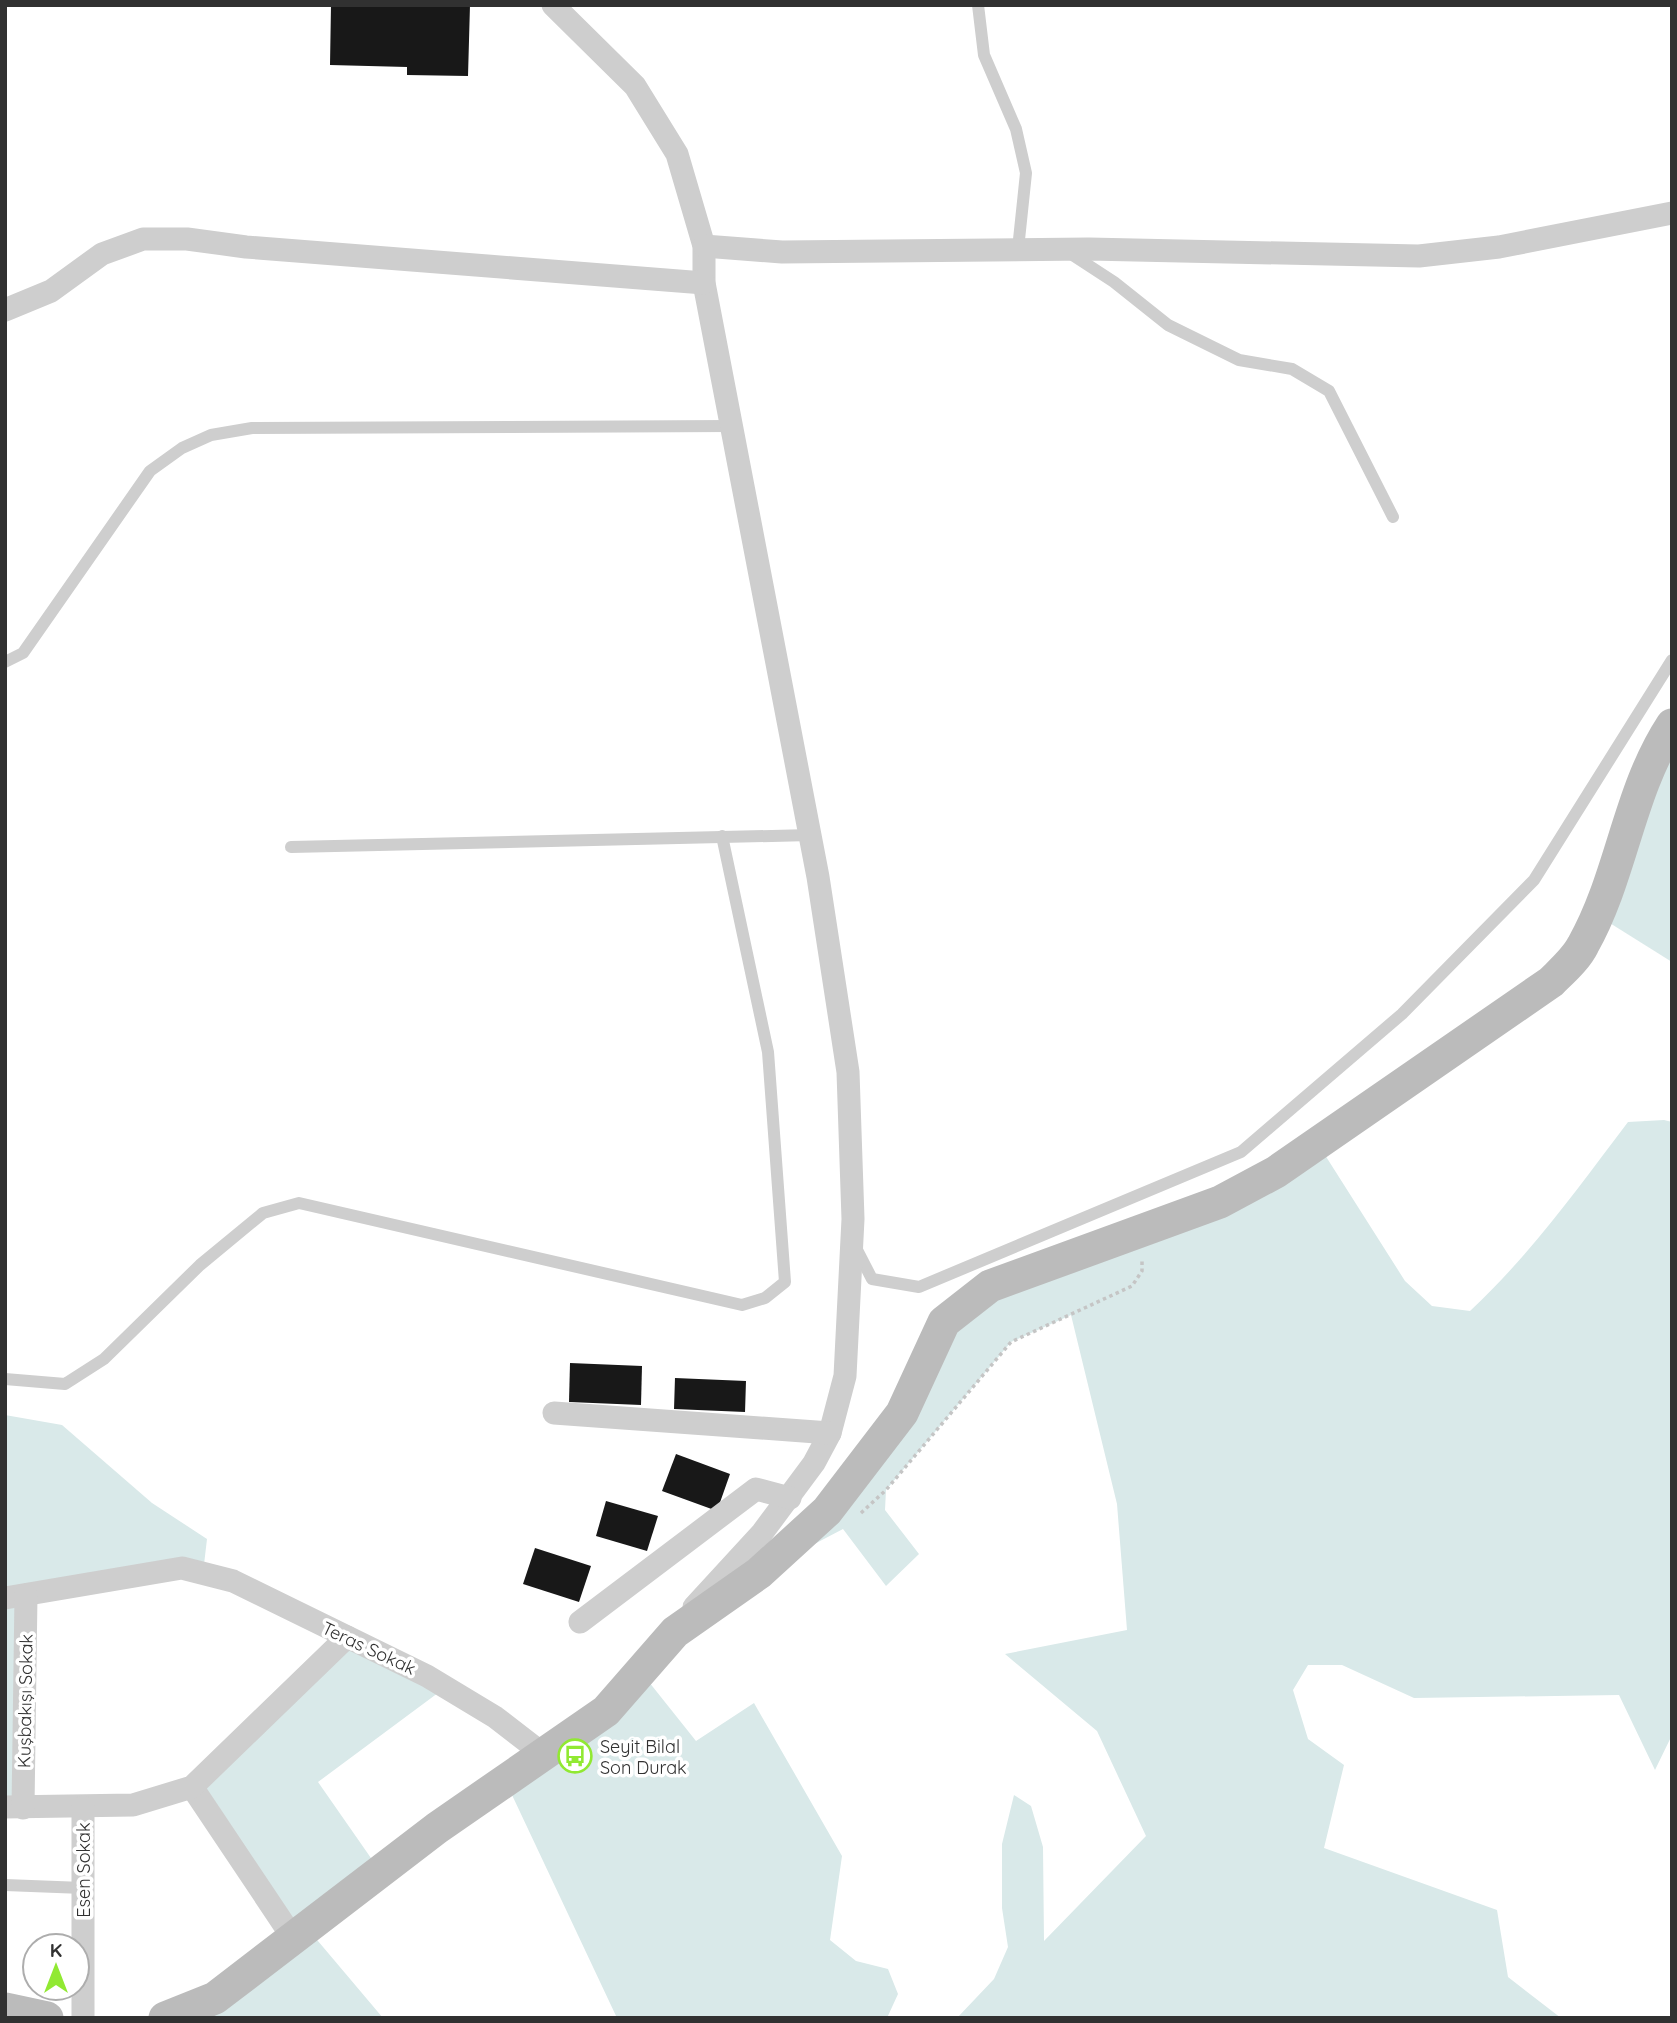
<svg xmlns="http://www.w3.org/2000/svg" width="1677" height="2023" font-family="Quicksand,sans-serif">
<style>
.green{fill:#d9e9e9}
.building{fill:#181818}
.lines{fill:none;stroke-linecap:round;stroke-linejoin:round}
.path{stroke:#c5c5c5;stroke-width:3.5;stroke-dasharray:3.5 3.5;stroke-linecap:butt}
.lane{stroke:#cecece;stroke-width:12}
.street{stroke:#cecece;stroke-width:23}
.secondary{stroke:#bbb;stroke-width:33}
.labels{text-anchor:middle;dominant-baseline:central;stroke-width:7;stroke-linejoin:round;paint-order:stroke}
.street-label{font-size:18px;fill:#313131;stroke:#fff}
.poi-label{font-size:18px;fill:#313131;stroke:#fff;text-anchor:start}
</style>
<rect width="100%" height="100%" fill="#fff"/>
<!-- green -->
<g class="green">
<polygon points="1672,725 1672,962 1597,915"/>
<path d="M1664,1120L1672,1122V1735L1655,1770L1619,1695L1414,1698L1342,1665H1308L1293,1690L1308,1739L1344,1765L1324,1848L1497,1910L1508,1977L1561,2018H957L994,1979L1008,1947L1002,1908V1844L1014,1795L1031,1806L1043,1847L1044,1941L1146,1836L1097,1731L1005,1654L1127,1630L1117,1504L1071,1315L1011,1342L886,1490L885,1510L919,1554L886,1586L843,1529L759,1573L827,1511L944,1322L1318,1144L1405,1281L1432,1306L1470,1311C1531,1254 1578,1188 1628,1122Z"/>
<polygon points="5,1415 62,1425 152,1503 207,1539 203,1573 26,1595 23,1808 5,1807"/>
<polygon points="347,1637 446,1687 318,1782 380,1871 307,1928 383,2018 165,2018 293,1938 192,1787"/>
<polygon points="641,1672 696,1741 754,1703 842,1856 830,1940 856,1961 888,1969 898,1994 887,2018 617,2018 505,1780"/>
</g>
<!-- building -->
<g class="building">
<polygon points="331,5 470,5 468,76 407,75 407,67 330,65"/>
<polygon points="570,1363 642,1366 641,1405 569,1402"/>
<polygon points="675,1378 746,1381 745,1412 674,1409"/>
<polygon points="676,1454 730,1474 717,1511 662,1491"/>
<polygon points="606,1501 658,1516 647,1551 596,1536"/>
<polygon points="535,1548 591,1566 579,1602 523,1584"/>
</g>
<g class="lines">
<!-- path -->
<polyline class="path" points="861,1513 886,1490 1011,1342 1132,1286 1142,1271 1142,1259"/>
<!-- lane -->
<g class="lane">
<polyline points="978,5 984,55 1016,129 1026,173 1018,249"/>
<polyline points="1068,252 1114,282 1168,325 1239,360 1292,369 1329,391 1393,517"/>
<polyline points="5,662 23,653 150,471 182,448 211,435 252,428 732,426"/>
<polyline points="291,847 811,835"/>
<polyline points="855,1246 872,1279 919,1287 1241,1152 1402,1014 1534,880 1672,660"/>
<polyline points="5,1379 65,1384 104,1359 200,1265 263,1213 299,1203 742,1305 765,1298 785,1282 768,1052 722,836"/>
<polyline points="5,1885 83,1888"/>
</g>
<!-- street -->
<g class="street">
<polyline points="553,5 635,86 677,154 704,246 704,283 818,877 848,1072 853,1219 845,1376 830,1433 814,1463 762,1533 694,1607"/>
<polyline points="704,246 782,252 1089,249 1419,256 1499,247 1672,213"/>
<polyline points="5,310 51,291 102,254 143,239 187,239 246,247 704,283"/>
<polyline points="554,1413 830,1433"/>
<polyline points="5,1598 182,1568 233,1581 427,1676 495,1717 543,1754"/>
<polyline points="580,1622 756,1489 790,1498"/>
<polyline points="192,1787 293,1938"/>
<polyline points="5,1807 133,1805 192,1787 347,1637"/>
<polyline points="23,1808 26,1595"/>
<polyline points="83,2018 83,1807"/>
</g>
<!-- secondary -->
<g class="secondary">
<polyline points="5,2009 47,2018"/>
<path d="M165,2018L215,1998L437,1828L606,1711L675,1632L759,1573L827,1511L902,1413L944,1322L990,1286L1220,1202L1276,1172L1551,982C1562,971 1576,959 1583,945C1622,876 1628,792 1672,725"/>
</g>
</g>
<!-- icons -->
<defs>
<symbol id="bus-ring" viewBox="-11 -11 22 22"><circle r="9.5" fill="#fff" stroke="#91e932" stroke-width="1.5"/><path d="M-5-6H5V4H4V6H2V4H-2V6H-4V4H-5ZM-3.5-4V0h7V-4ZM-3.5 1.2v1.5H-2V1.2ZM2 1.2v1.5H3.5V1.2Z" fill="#91e932"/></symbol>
</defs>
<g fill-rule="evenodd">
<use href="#bus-ring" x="556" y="1737" width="38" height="38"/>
</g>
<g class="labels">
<!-- street labels -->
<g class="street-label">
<text transform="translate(369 1648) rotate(25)">Teras Sokak</text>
<text transform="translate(25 1701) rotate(-89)">Kuşbakışı Sokak</text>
<text transform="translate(83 1870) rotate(-90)">Esen Sokak</text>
</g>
<!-- poi labels -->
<g class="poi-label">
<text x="600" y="1746">Seyit Bilal<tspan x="600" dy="21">Son Durak</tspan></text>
</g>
</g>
<!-- border -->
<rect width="1677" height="2023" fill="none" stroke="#313131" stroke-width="14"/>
<!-- north arrow -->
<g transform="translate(56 1967)"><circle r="33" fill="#ffffff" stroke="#adadad" stroke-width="2"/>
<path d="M0-5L12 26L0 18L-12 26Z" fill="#91e932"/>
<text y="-10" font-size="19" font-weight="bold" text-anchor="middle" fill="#313131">K</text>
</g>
</svg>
